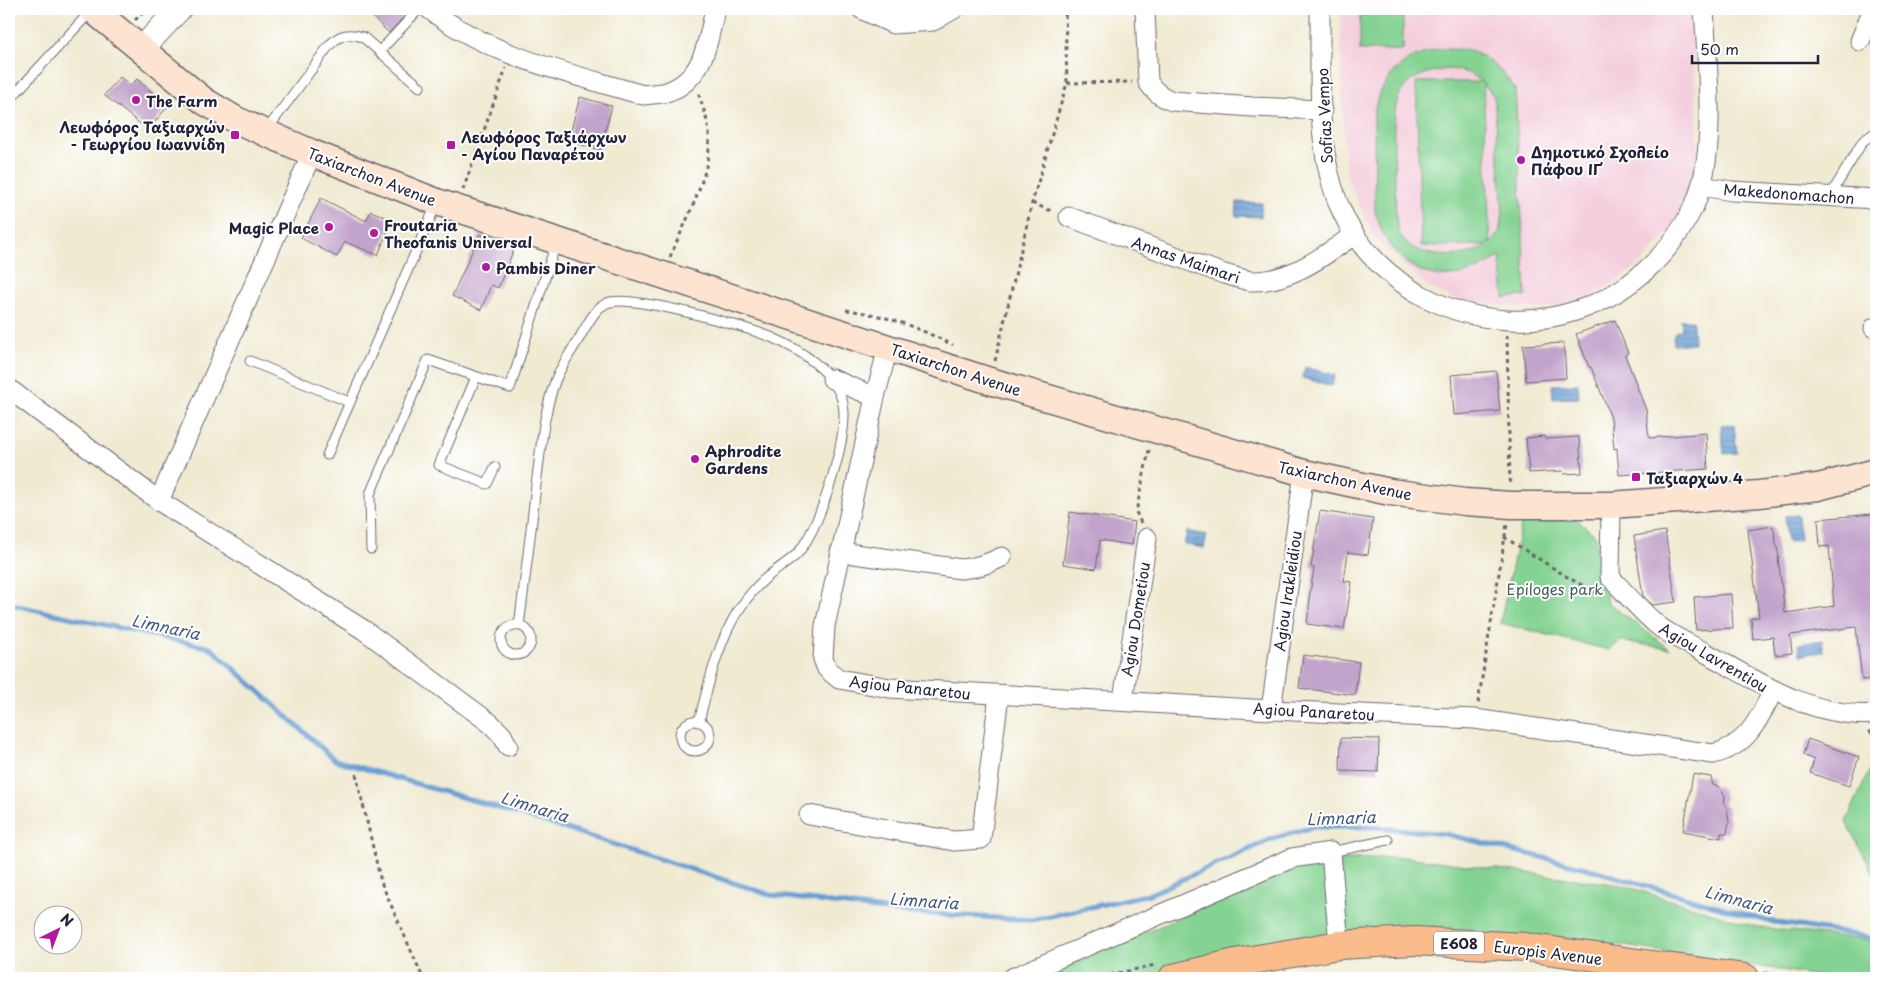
<svg xmlns="http://www.w3.org/2000/svg" width="1885" height="987" font-family="'Playpen Sans',sans-serif">
<style>
.built{fill:#f4cfdd}
.green{fill:#84d392;stroke:#537a66;fill-rule:evenodd}
.water{fill:url(#water-rules);stroke:#446088}
.lines{fill:none;stroke-linecap:round;stroke-linejoin:round}
.stream{stroke:#679dd4;stroke-width:5}
.building{fill:#c2a3cb}
.service-casing{stroke:#6a6870;stroke-width:11}
.minor-casing{stroke:#6a6870;stroke-width:21}
.tertiary-casing{stroke:#6a6870;stroke-width:26}
.secondary-casing{stroke:#6a6870;stroke-width:29}
.trunk-casing{stroke:#6a6870;stroke-width:30}
.path{stroke:#6a6870;stroke-width:3;stroke-dasharray:4 4;stroke-linecap:butt}
.service{stroke:#fff;stroke-width:9}
.minor{stroke:#fff;stroke-width:19}
.tertiary{stroke:#fff;stroke-width:24}
.secondary{stroke:#fde4d1;stroke-width:26}
.trunk{stroke:#fabc8b;stroke-width:28}
.poi-dot{fill:#b5179e;stroke:#fff;stroke-width:2}
.labels{text-anchor:middle;dominant-baseline:central;stroke-width:4;stroke-linejoin:round;paint-order:stroke}
.shield{fill:#fff;stroke:#646476;stroke-width:1}
.shield-label{font-size:14px;font-weight:bold;fill:#22223b}
.poi-label{font-size:15px;font-weight:bold;fill:#22223b;stroke:#fff;text-anchor:start}
.street-label{font-size:15px;fill:#22223b;stroke:#fff}
.park-label{font-size:15px;fill:#446059;stroke:#fff}
.water-label{font-size:16px;font-style:italic;fill:#415980;stroke:#fff}
</style>
<defs>
<pattern id="water-rules" width="6" height="5" patternUnits="userSpaceOnUse" patternTransform="scale(1.25)"><rect width="6" height="5" fill="#679dd4"/><path d="M0 2.5h6" fill="none" stroke="#5480ad"/></pattern>
</defs>
<rect width="100%" height="100%" fill="#fff"/>
<filter id="ink" filterUnits="userSpaceOnUse"><feTurbulence type="fractalNoise" baseFrequency=".02" numOctaves="2"/><feDisplacementMap in="SourceGraphic" scale="10" xChannelSelector="R" yChannelSelector="G"/><feConvolveMatrix kernelMatrix="1 2 1 2 8 2 1 2 1" color-interpolation-filters="sRGB"/></filter>
<filter id="wash" filterUnits="userSpaceOnUse"><feTurbulence type="fractalNoise" baseFrequency=".0096" numOctaves="4" result="noise"/><feDisplacementMap in="SourceGraphic" scale="20" xChannelSelector="R" yChannelSelector="G"/><feGaussianBlur stdDeviation="1.12" result="paint"/><feColorMatrix in="noise" values="0 0 0 0 0 0 0 0 0 0 0 0 0 0 0 0 0 1.4 0 .05"/><feComposite in="paint" operator="in"/></filter>
<g filter="url(#wash)">
<rect width="100%" height="100%" fill="#f0ead1"/>
<!-- built -->
<polygon class="built" points="1341,9 1691,9 1697,113 1698,158 1694,181 1686,202 1668,233 1640,264 1609,286 1584,300 1545,309 1459,301 1428,287 1387,250 1371,231 1348,180 1345,162 1341,73"/>
<!-- green -->
<g class="green">
<rect x="1360" y="9" width="43" height="41"/>
<path d="M1438,49C1447,49 1457,49 1466,50C1488,55 1503,72 1515,89L1526,296L1504,298L1500,256C1447,296 1391,274 1375,211L1374,112L1379,94L1393,72L1411,58ZM1452,69L1469,73L1482,82H1416L1421,246L1488,245C1483,247 1478,250 1473,252C1451,259 1410,257 1399,233C1397,228 1397,222 1396,218C1395,196 1395,174 1394,152C1393,102 1393,73 1452,69ZM1483,83L1494,96L1503,214L1499,232L1490,244Z"/>
<polygon points="1523,516 1576,519 1596,536 1600,576 1608,603 1670,649 1621,641 1609,650 1500,623"/>
<polygon points="1876,756 1876,878 1846,822"/>
<polygon points="1404,857 1622,885 1757,927 1876,941 1876,978 1832,978 1581,939 1390,932 1166,978 1039,978 1177,919 1299,861"/>
</g>
<!-- water -->
<g class="water">
<polygon points="1237,202 1262,203 1261,217 1236,216"/>
<polygon points="1681,320 1693,320 1694,343 1674,345 1673,337 1675,332 1682,329"/>
<polygon points="1305,367 1335,375 1332,386 1302,378"/>
<polygon points="1578,384 1579,398 1553,399 1552,385"/>
<polygon points="1734,424 1737,453 1724,454 1721,425"/>
<polygon points="1798,515 1800,540 1787,542 1785,516"/>
<polygon points="1187,531 1207,535 1204,548 1184,544"/>
<polygon points="1822,640 1824,652 1800,655 1798,644"/>
</g>
<g class="lines">
<!-- stream -->
<polyline class="stream" points="9,604 211,648 335,760 523,815 771,895 899,912 1032,920 1150,894 1272,839 1313,827 1375,827 1445,834 1586,868 1767,921 1876,938"/>
</g>
<g id="blocks">
<!-- building -->
<g class="building">
<polygon points="364,9 411,9 389,33"/>
<polygon points="120,77 130,86 137,79 168,106 148,130 104,95"/>
<polygon points="580,97 612,106 600,150 568,141"/>
<polygon points="321,198 366,221 371,211 392,220 378,255 345,242 337,257 301,238"/>
<polygon points="480,234 514,249 498,288 491,285 481,310 452,296"/>
<polygon points="1615,320 1628,353 1625,355 1646,410 1649,438 1706,433 1708,469 1619,475 1617,448 1614,449 1611,418 1591,367 1589,367 1576,334"/>
<polygon points="1564,343 1566,378 1526,381 1523,345"/>
<polygon points="1496,371 1500,411 1454,415 1451,375"/>
<polygon points="1544,436 1545,439 1579,437 1582,473 1564,474 1563,471 1529,473 1526,438"/>
<polygon points="1320,511 1373,519 1368,555 1348,552 1344,581 1352,582 1344,629 1307,624 1310,599 1309,599 1314,568 1311,567"/>
<polygon points="1070,512 1135,522 1132,545 1100,540 1096,569 1063,564"/>
<polygon points="1872,514 1876,559 1876,679 1862,680 1856,627 1790,635 1792,653 1775,655 1773,637 1753,639 1751,618 1759,617 1748,530 1773,526 1779,558 1778,558 1785,613 1834,606 1829,546 1820,547 1818,519"/>
<polygon points="1665,531 1676,602 1653,605 1643,596 1634,536"/>
<polygon points="1731,594 1733,628 1696,630 1694,597"/>
<polygon points="1303,655 1359,662 1355,695 1299,688"/>
<polygon points="1341,738 1379,739 1378,772 1340,771"/>
<polygon points="1808,739 1859,757 1849,786 1810,773 1814,760 1803,755"/>
<polygon points="1693,774 1711,777 1713,785 1720,787 1725,797 1724,804 1727,807 1729,822 1727,833 1721,833 1721,838 1683,831"/>
</g>
</g>
</g>
<g filter="url(#ink)">
<use href="#blocks" fill-opacity="0" stroke="#6a6870" stroke-width="1"/>
<g class="lines">
<defs>
<g id="service">
<polyline points="380,51 419,9"/>
<polyline points="14,95 90,12"/>
<path d="M266,131L328,47C338,35 348,32 363,37L420,87"/>
<polyline points="1830,196 1863,141 1876,132"/>
<polyline points="250,361 349,402"/>
<polyline points="476,377 439,465 487,484 495,467"/>
<polyline points="327,455 436,205"/>
<polyline points="371,549 370,494 428,360 510,388 556,243"/>
<circle cx="516" cy="640" r="15"/>
<path d="M519,626C525,579 531,532 536,485C541,449 543,413 556,379C562,365 572,350 580,337C586,327 591,316 599,308C599,308 606,303 607,303C629,293 748,327 773,338C787,344 803,353 815,363C830,375 843,392 844,412C845,446 820,528 797,554C788,563 776,569 766,578C755,587 746,599 738,611C719,640 707,688 699,722"/>
<circle cx="695" cy="736" r="15"/>
<polyline points="1331,852 1388,840"/>
</g>
<g id="minor">
<path d="M429,9C491,57 569,73 643,95C650,94 656,94 663,93C703,83 708,42 715,9"/>
<polyline points="861,9 893,24 933,21 954,9"/>
<path d="M1145,9L1148,82C1154,92 1161,97 1172,101L1252,107L1322,110"/>
<path d="M1320,9C1321,75 1314,153 1343,214C1359,249 1390,279 1425,297C1526,350 1644,309 1694,206C1718,155 1707,66 1704,9"/>
<polyline points="1860,41 1873,9"/>
<polyline points="1701,186 1732,191 1876,199"/>
<path d="M1069,217L1224,274C1233,276 1243,280 1251,281C1291,282 1323,256 1354,235"/>
<polyline points="1874,328 1876,327"/>
<path d="M888,348L875,397L825,626L823,659L827,669L839,679L890,688L1271,710L1475,719L1713,754C1747,746 1758,721 1773,691"/>
<polyline points="832,379 875,397"/>
<polyline points="9,389 159,501 364,630 490,723 502,735 508,746"/>
<polyline points="159,501 312,153"/>
<path d="M1611,505L1610,577C1625,593 1640,610 1656,624C1670,636 1690,644 1706,653C1758,682 1814,719 1876,714"/>
<path d="M840,552L961,569C977,568 988,564 1002,557"/>
<polyline points="1123,700 1147,538"/>
<polyline points="1271,710 1304,473"/>
<polyline points="809,815 954,841 981,839 999,695"/>
<polyline points="1012,978 1292,858 1331,852 1339,945"/>
</g>
<polyline id="tertiary" points="141,50 179,9"/>
<polyline id="secondary" points="92,9 204,101 236,120 312,153 437,202 990,381 1304,473 1390,492 1465,502 1511,505 1611,505 1759,494 1818,487 1876,472"/>
<polyline id="trunk" points="1173,978 1235,963 1339,945 1414,941 1525,947 1745,978"/>
</defs>
<!-- service casing -->
<use href="#service" class="service-casing"/>
<!-- minor casing -->
<use href="#minor" class="minor-casing"/>
<!-- tertiary casing -->
<use href="#tertiary" class="tertiary-casing"/>
<!-- secondary casing -->
<use href="#secondary" class="secondary-casing"/>
<!-- trunk casing -->
<use href="#trunk" class="trunk-casing"/>
<!-- path -->
<g class="path">
<polyline points="135,20 147,9"/>
<polyline points="1067,83 1132,82"/>
<polyline points="463,190 506,68"/>
<polyline points="1032,203 1054,212"/>
<path d="M670,257C685,222 713,171 709,133C708,120 702,105 698,92"/>
<path d="M846,310C887,315 916,327 953,345"/>
<polyline points="1507,335 1510,486"/>
<polyline points="995,361 1032,203 1067,83 1065,9"/>
<polyline points="1141,523 1136,512 1149,450"/>
<polyline points="1504,537 1569,578 1602,596"/>
<polyline points="1478,703 1507,524"/>
<polyline points="1869,731 1876,736"/>
<polyline points="356,774 381,882 423,978"/>
<polyline points="1764,973 1797,978"/>
<polyline points="1103,978 1110,975 1155,965"/>
</g>
<!-- service -->
<use href="#service" class="service"/>
<!-- minor -->
<use href="#minor" class="minor"/>
<!-- tertiary -->
<use href="#tertiary" class="tertiary"/>
<!-- secondary -->
<use href="#secondary" class="secondary"/>
<!-- trunk -->
<use href="#trunk" class="trunk"/>
</g>
</g>
<!-- markers -->
<g class="poi-dot">
<circle cx="136" cy="100" r="5"/>
<rect x="230" y="130" width="10" height="10" rx="2.5"/>
<rect x="446" y="140" width="10" height="10" rx="2.5"/>
<circle cx="1521" cy="160" r="5"/>
<circle cx="329" cy="227" r="5"/>
<circle cx="374" cy="233" r="5"/>
<circle cx="486" cy="267" r="5"/>
<circle cx="695" cy="459" r="5"/>
<rect x="1631" y="472" width="10" height="10" rx="2.5"/>
</g>
<g class="labels">
<!-- shield labels -->
<rect class="shield" x="1434" y="931.5" width="50" height="23" rx="4"/>
<g class="shield-label">
<text x="1459" y="943">E608</text>
</g>
<!-- poi labels -->
<g class="poi-label">
<text x="146" y="100">The Farm</text>
<text x="225" y="126" text-anchor="end">Λεωφόρος Ταξιαρχών<tspan x="225" dy="17">- Γεωργίου Ιωαννίδη</tspan></text>
<text x="461" y="136">Λεωφόρος Ταξιάρχων<tspan x="461" dy="17">- Αγίου Παναρέτου</tspan></text>
<text x="1531" y="151">Δημοτικό Σχολείο<tspan x="1531" dy="17">Πάφου ΙΓ΄</tspan></text>
<text x="384" y="224">Froutaria<tspan x="384" dy="17">Theofanis Universal</tspan></text>
<text x="319" y="227" text-anchor="end">Magic Place</text>
<text x="496" y="267">Pambis Diner</text>
<text x="705" y="450">Aphrodite<tspan x="705" dy="17">Gardens</tspan></text>
<text x="1646" y="477">Ταξιαρχών 4</text>
</g>
<!-- street labels -->
<g class="street-label">
<text transform="translate(1324 116) rotate(-93)">Sofias Vempo</text>
<text transform="translate(372 176) rotate(21)">Taxiarchon Avenue</text>
<text transform="translate(1789 193) rotate(4)">Makedonomachon</text>
<text transform="translate(1186 259) rotate(19)">Annas Maimari</text>
<text transform="translate(956 369) rotate(18)">Taxiarchon Avenue</text>
<text transform="translate(1345 480) rotate(12)">Taxiarchon Avenue</text>
<text transform="translate(1287 591) rotate(-82)">Agiou Irakleidiou</text>
<text transform="translate(1135 619) rotate(-81)">Agiou Dometiou</text>
<text transform="translate(1714 657) rotate(30)">Agiou Lavrentiou</text>
<text transform="translate(910 687) rotate(6)">Agiou Panaretou</text>
<text transform="translate(1314 711) rotate(3)">Agiou Panaretou</text>
<text transform="translate(1548 952) rotate(7)">Europis Avenue</text>
</g>
<!-- park labels -->
<g class="park-label">
<text x="1555" y="588">Epiloges park</text>
</g>
<!-- water labels -->
<g class="water-label">
<text transform="translate(166 626) rotate(12)">Limnaria</text>
<text transform="translate(535 806) rotate(17)">Limnaria</text>
<text transform="translate(1341 817) rotate(-2)">Limnaria</text>
<text transform="translate(1739 899) rotate(15)">Limnaria</text>
<text transform="translate(924 900) rotate(4)">Limnaria</text>
</g>
</g>
<!-- margin -->
<rect width="1885" height="987" fill="none" stroke="#fff" stroke-width="30"/>
<!-- north arrow -->
<g transform="translate(58 930) rotate(42)"><circle r="24" fill="#ffffff" stroke="#a7a7b1"/>
<path d="M0-4L9 19L0 12L-9 19Z" fill="#b5179e"/>
<text y="-8" font-size="14" font-weight="bold" text-anchor="middle" fill="#22223b">N</text>
</g>
<!-- scale -->
<path d="M1692 55v8h126v-8" fill="none" stroke="#22223b" stroke-width="2.5"/>
<text x="1700" y="55" font-size="15" fill="#22223b" stroke="#ffffff" stroke-width="4" paint-order="stroke">50 m</text>
</svg>
